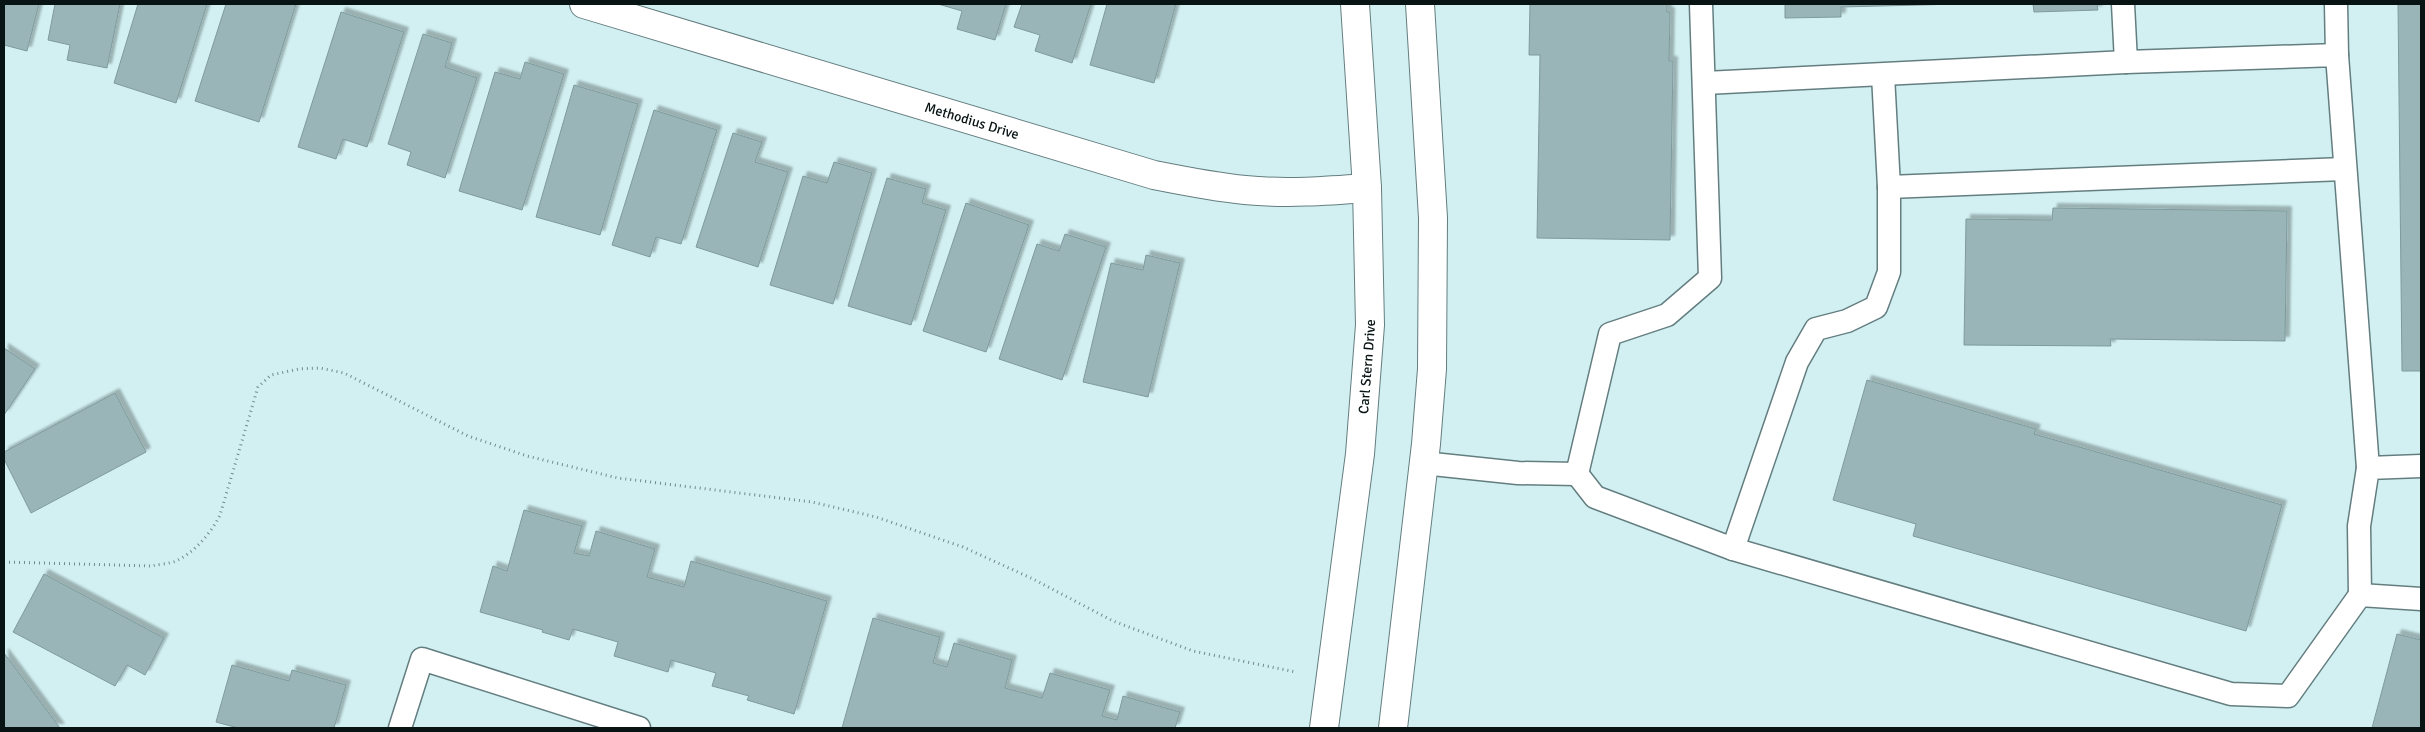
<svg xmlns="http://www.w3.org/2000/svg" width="2425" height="732" font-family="Signika,sans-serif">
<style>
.building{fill:#99b5b7;stroke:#7f9a9c;filter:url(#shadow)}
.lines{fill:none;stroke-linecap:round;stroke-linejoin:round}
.lane-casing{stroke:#647e80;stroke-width:25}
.street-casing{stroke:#647e80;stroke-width:30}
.path{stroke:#74898a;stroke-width:3;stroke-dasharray:1 4;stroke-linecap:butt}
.lane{stroke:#fff;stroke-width:22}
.street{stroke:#fff;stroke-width:28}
.labels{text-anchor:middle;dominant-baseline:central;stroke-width:4;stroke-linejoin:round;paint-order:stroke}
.street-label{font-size:14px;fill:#081313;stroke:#e4fcfe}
</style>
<defs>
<filter id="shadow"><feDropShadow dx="4.5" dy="-4.5" stdDeviation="1" flood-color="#0004"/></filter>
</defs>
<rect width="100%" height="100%" fill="#d2f0f2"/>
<!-- building -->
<g class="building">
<polygon points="4,4 39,4 27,51 4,45"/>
<polygon points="55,4 120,4 107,68 67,60 70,45 48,40"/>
<polygon points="138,4 207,4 176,103 114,83"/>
<polygon points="226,4 296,4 259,122 195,101"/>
<polygon points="938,4 1006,4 995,40 957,29 962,11"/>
<polygon points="1022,4 1091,4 1072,63 1035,51 1040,35 1014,27"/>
<polygon points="1107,4 1176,4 1154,83 1090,65"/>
<polygon points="1530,4 1667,4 1667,12 1670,12 1669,61 1673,61 1670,240 1537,238 1540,55 1529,55"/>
<polygon points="1785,4 1959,4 1841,7 1841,17 1785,18"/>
<polygon points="2033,4 2097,4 2098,10 2034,12"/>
<polygon points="2398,4 2421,4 2421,371 2402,371"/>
<polygon points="341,12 404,32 367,147 343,139 336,159 298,147"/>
<polygon points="423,34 452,43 445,67 477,78 445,178 407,165 411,152 388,144"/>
<polygon points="525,62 564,74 522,210 459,191 495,72 520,79"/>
<polygon points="574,85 638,104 600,235 536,217"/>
<polygon points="654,110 717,130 681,244 656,237 650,257 612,245"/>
<polygon points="733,133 762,142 755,162 788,172 758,267 696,247"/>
<polygon points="834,162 872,173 833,304 770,285 803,176 827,183"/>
<polygon points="887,178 926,189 922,203 946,210 911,325 848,306"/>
<polygon points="966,203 1029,225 986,352 923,331"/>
<polygon points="2053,208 2287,211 2285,341 2110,339 2111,346 1964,345 1966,219 2052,220"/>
<polygon points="1065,234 1106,247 1062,380 999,359 1037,244 1059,251"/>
<polygon points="1146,255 1180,263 1148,397 1083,382 1111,263 1143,270"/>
<polygon points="4,348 35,369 4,415"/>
<polygon points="1867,380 2036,429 2034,434 2282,505 2246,631 1913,536 1916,524 1833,500"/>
<polygon points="115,393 146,452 31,513 4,459 4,452"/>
<polygon points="524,510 582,526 574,553 589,556 596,531 655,549 647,577 684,587 691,561 827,601 794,714 747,700 749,696 712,686 716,673 671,660 668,672 614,656 618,642 573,629 569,640 542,632 543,630 480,612 493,566 507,571"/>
<polygon points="44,574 164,638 145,675 127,665 115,686 13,632"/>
<polygon points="873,618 940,637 933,663 947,667 954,643 1012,660 1005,688 1042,698 1050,673 1110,690 1102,716 1117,720 1123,696 1180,712 1175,728 842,728"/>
<polygon points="2397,634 2421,640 2421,728 2372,728"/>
<polygon points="4,653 60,728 4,728"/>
<polygon points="232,665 289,681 292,670 346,685 334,728 238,728 216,722"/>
</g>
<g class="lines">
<defs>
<g id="lane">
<polyline points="2123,4 2126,62"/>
<polyline points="2336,4 2337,55"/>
<polyline points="1883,75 1889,187 2344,169"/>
<polyline points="1705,83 2126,62 2337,55 2368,468"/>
<polyline points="1423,463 1518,473 1577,474 1610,334 1667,315 1710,278 1701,4"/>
<polyline points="1577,474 1595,497 1733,549 2231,694 2288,696 2360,595 2421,599"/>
<polyline points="1733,549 1797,362 1816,329 1847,321 1876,307 1889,272 1889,187"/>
<polyline points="2360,595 2359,526 2368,468 2421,466"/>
<polyline points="400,728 422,659 639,728"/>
</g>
<g id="street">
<path id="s1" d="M584,4L1154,175C1184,181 1214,187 1245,190C1285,194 1327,191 1367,188"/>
<path id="s2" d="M1324,728L1360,454L1370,325L1367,188L1355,4"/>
<polyline points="1393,728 1426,444 1432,369 1433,218 1420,4"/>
</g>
</defs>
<!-- lane casing -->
<use href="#lane" class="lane-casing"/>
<!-- street casing -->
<use href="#street" class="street-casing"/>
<!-- path -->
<path class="path" d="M4,562L152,566C159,564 169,564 176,561C195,552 211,533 220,515L258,387L271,375L299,369L320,368L344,373L468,436L527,456L618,478L812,502L876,517L963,547L1033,579L1113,621L1193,651L1296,672"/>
<!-- lane -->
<use href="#lane" class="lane"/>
<!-- street -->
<use href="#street" class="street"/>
</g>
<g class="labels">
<!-- street labels -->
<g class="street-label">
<text stroke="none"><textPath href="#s1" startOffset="405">Methodius Drive</textPath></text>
<text stroke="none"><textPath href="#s2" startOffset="364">Carl Stern Drive</textPath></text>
</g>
</g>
<!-- border -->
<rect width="2425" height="732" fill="none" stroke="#081313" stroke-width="10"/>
</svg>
